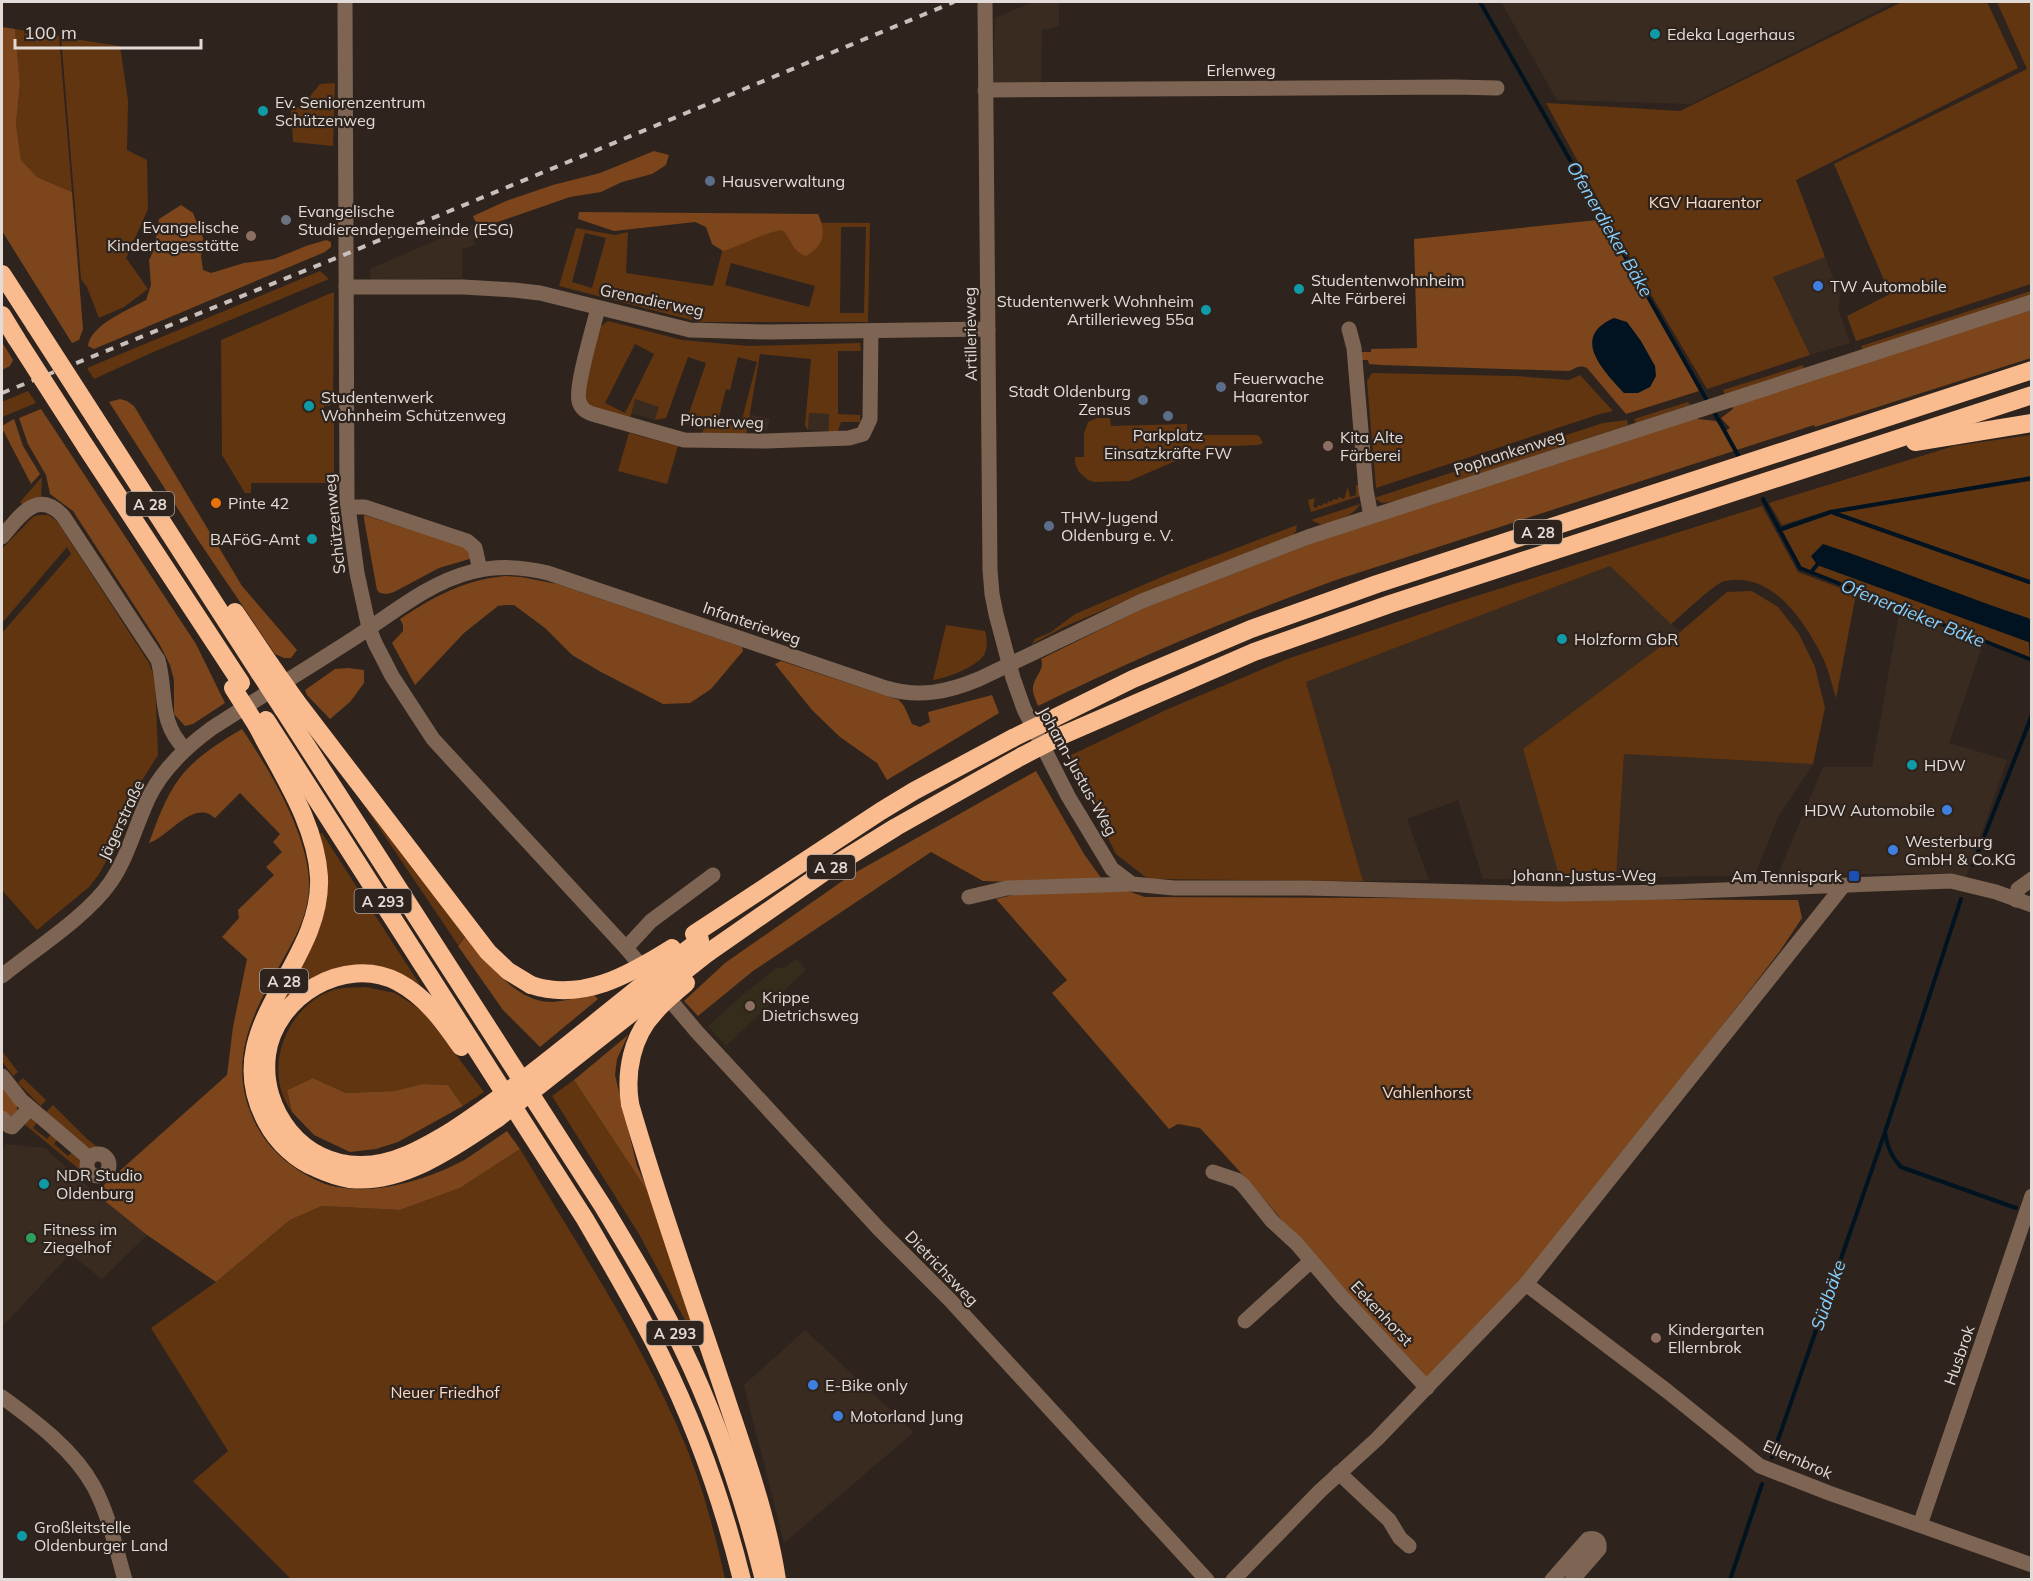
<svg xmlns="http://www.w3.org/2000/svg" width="2033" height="1581" font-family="Mulish,sans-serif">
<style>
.built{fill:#3a2b21}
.education{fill:#342d1c}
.green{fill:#623511;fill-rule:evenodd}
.forest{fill:#7c451b}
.water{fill:#011320}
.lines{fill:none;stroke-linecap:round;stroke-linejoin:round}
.stream{stroke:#011320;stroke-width:4}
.minor{stroke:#7e6553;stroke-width:15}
.highway{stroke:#fabb8e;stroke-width:18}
.rail{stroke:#c8c0bc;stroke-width:4;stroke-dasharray:8 8;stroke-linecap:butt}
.highway-bridge{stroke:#fabb8e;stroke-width:18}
.culture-dot{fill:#0f9aa8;stroke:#2e241d;stroke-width:2}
.service-dot{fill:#5c6f8a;stroke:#2e241d;stroke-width:2}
.worship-dot{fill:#6b7280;stroke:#2e241d;stroke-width:2}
.education-dot{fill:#8d6e63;stroke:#2e241d;stroke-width:2}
.shop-dot{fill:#3f7fe0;stroke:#2e241d;stroke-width:2}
.food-dot{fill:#e8710a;stroke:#2e241d;stroke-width:2}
.transit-dot{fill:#1a4fb4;stroke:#2e241d;stroke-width:2}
.leisure-dot{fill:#2e9e5b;stroke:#2e241d;stroke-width:2}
.labels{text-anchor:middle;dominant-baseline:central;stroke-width:4.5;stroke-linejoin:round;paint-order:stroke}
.shield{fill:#2e241d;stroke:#aca49f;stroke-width:1.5}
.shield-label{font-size:15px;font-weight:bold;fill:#e2dbd7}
.poi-label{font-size:16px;fill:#e2dbd7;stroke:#2e241d;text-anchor:start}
.street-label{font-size:16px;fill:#e2dbd7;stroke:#2e241d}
.park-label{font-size:16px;fill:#fcd9c3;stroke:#2e241d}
.water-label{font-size:18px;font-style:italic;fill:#87d0ff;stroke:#2e241d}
</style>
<rect width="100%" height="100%" fill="#2e241d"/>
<!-- built -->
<g class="built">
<polygon points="1033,2 1059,2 1059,26 1042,30 1041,90 992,90 995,18"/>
<polygon points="1501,2 1895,2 1691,104 1557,100"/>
<polygon points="473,224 475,245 462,249 462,278 371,280 370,269"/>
<polygon points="1825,257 1840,295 1838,309 1850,343 1810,355 1773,276"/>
<polygon points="635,399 660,407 655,420 630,413"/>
<polygon points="692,413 707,421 702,431 687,424"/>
<polygon points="809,413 829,414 828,431 808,430"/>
<polygon points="749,414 770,419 767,431 746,426"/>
<polygon points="1610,566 1680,632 1523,749 1560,879 1483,879 1458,800 1407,819 1429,880 1363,881 1306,682"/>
<polygon points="1900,609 1984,641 1949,743 2007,760 1966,877 1950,873 1865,874 1777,877 1823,767 1872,767"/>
<polygon points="1624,754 1813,764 1779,815 1755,875 1616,878"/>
<polygon points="6,1144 45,1148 95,1193 147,1235 102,1279 70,1254 2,1327 2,1149"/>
<polygon points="805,1330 914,1432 784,1543 744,1385"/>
</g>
<!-- education -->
<polygon class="education" points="797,959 806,970 726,1046 708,1026 739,998 776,968 784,968"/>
<!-- green -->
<g class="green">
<polygon points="1902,2 1987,2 2018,68 1796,180 1825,257 1773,277 1810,355 1707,389 1642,279 1546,103 1680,111"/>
<polygon points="1997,2 2031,2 2031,284 1856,341 1847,316 1890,294 1834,164 2027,69"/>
<polygon points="15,29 59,36 72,192 37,177 21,160 16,124 20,88"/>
<polygon points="61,37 120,46 128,101 127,150 147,160 148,209 126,258 148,289 124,307 99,318 87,287 81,279"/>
<polygon points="335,83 333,146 293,142 291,110 303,105 320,84"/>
<path d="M730,222L870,223L868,322H699L559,286L576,228L615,235L628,232L626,273L713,286ZM841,227H866L864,313H840ZM585,233L606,238L592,288L572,282ZM731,263L815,286L809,307L725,285Z"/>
<polygon points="320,271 329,279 151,353 94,379 87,368"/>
<polygon points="2031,291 2031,296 1863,350 1861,346"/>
<polygon points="331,293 334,293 333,402 329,406 324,406 324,414 329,415 334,421 334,483 251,483 251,493 245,493 222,455 221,340"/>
<path d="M608,321L682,340L749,346L860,343L861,351H838V414L860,415V422H841L836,436L828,437L829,414L809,413L808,430L805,426L811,359L760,354L746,436H701L707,421L692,413L687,424L685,425L706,363L688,357L666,418L655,420L659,407L635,399L630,419L591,408L586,403L584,395L597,332L601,326ZM635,344L654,354L625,413L605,403ZM738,357L757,362L740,427L718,421L726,389L730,390Z"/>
<polygon points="1803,365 1804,369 1725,395 1723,390"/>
<polygon points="1372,373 1515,376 1569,380 1580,375 1613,411 1600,414 1376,488 1367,381"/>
<polygon points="28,391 36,403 2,417 2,402"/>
<polygon points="1688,402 1690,405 1636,423 1634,419"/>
<polygon points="1097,418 1110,418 1111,426 1187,424 1187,435 1256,435 1259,436 1263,443 1258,445 1208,447 1129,481 1094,482 1088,480 1079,472 1075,463 1075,457 1084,457 1084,434 1088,422"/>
<polygon points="1627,420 1628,425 1397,501 1382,503 1374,498 1603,423"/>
<polygon points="629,433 678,446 667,484 618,471"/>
<polygon points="2031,435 2031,477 1830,510 1782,525 1769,503 1954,446"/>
<polygon points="42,477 41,499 23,505 20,502"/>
<polygon points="2031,481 2031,660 1800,568 1779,530 1831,512"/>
<polygon points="1356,485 1360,485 1360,496 1311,512 1308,500 1315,498 1313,507 1317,508 1318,505 1322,506 1323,503 1327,504 1328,501 1332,502 1333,499 1338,500 1338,497 1344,499 1348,487 1350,497 1356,495"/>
<path d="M1360,504C1352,518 1336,520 1322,525L1311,520Z"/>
<path d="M1762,506L1798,572L1856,594L1836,698C1832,685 1829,671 1823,658C1805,622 1773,571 1725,581C1716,582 1681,616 1671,624L1610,566L1306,682L1363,881L1148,879L1116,854L1067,757L1168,709L1287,659L1451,604Z"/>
<polygon points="38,515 48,515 57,521 149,663 155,680 158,755 137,788 113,849 99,874 89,887 37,930 2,890 2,633 71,554 67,547 2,623 2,549 33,517"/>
<polygon points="1297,525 1296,531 1292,536 1139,595 1066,626 1032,644 1035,639 1051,632 1075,614 1169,574"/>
<polygon points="1752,591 1778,607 1799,634 1815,667 1825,708 1813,764 1624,754 1616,878 1560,879 1523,749 1680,632 1727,592"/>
<path d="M946,625L985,631C987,639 988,647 984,655C976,667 947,678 933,680Z"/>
<polygon points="337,765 466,936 458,945"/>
<path d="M322,833L420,985L418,987L367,967L277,1012C310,953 343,904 318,835Z"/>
<path d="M365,987L395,993L423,1011L484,1092L463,1106L448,1085L422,1084L394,1091L346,1093L313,1078L287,1090L292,1112C261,1071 286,1006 333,990C342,987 355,988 365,987Z"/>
<polygon points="2,1051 18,1072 13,1076 2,1061"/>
<polygon points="23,1078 46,1100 41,1106 18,1083"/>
<polygon points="574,1080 650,1195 703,1354 639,1234 552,1096"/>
<polygon points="53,1105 87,1139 99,1148 88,1149 46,1112"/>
<polygon points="32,1115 38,1121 33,1128 47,1139 53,1132 59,1137 54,1144 68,1156 74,1150 80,1158 80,1170 23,1123"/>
<path d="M520,1149C577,1245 642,1341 685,1444C703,1487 715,1534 725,1579H291L193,1481L228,1451L151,1328L216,1282L290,1220L322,1206L400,1210L460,1188Z"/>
</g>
<!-- forest -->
<g class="forest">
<polygon points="2,27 15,29 20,85 16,124 21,160 37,177 72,192 83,329 79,340 72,343 2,231"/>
<polygon points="654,151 669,155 666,165 652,174 622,182 601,192 570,197 486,226 475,221 473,216 506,201 553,185 600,173"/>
<path d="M181,205L193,213L203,238L201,256L203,270L211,273L244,263L274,259L306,246L326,240L331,242V247L325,252L94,349L88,346C90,325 130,309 146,300L151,285L149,260L154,250L159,219Z"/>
<path d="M579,212L818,214C826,231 825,246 806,256C790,250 793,240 782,230C762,233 744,245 723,251L712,244L706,227L695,222L614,231L578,219Z"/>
<path d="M1607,219L1699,391L1626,414L1587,368C1578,364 1576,369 1568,371L1382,365L1369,364L1368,360H1361V352H1371V349L1417,348L1414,239Z"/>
<path d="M2031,309V358L1815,427L1814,425L1336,580C1234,617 1135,658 1038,706C1036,700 1032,693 1033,687C1035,675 1045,670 1041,659L1144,608L1310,544L1696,417L1698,419L1716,421L1725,431L1730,428L1721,418L1733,409L1732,405Z"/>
<polygon points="2,342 13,360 10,366 2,370"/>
<polygon points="120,399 127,401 134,406 242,586 297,650 291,658 284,658 275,654 196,537 109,402"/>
<polygon points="41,409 196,644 225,703 193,724 185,726 174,714 174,680 170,665 160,645 73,511 50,494 46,475 28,444 19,418"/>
<polygon points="14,419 23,446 40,474 31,484 2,428 2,426"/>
<polygon points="364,515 466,547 473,558 439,568 394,592 387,594 380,593 377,590 364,519"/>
<path d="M505,576L521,577L557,584L742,647L743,651L711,689L690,703L663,704L601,672L572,655L545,628L514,605H506L498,606L464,633L415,685L392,643L403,631V625L400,619C433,597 464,580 505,576Z"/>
<polygon points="781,661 899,700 904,706 912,724 920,727 930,722 928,712 992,695 999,713 887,780 877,763 840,737 812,710 775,664"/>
<polygon points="348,668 364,670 364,683 350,702 330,719 307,695 305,690 335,669"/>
<path d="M242,729C269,769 307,832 309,881C310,908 299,931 286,954C257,1006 226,1055 252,1116C264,1145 286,1165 314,1179C358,1202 424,1182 466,1159C480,1150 493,1140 507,1131L520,1149L460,1188L400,1210L322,1206L290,1220L216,1282L147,1235L95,1193L227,1075L233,1027L247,959L222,937L239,918L238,910L274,875L266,867L282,852L273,842L280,834L240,793L215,818C212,816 209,813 206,813C186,809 166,838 149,843C157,821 165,798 179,779C194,758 220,742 242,729Z"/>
<polygon points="1036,771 1084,854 1104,882 1039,883 983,881 931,852 753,971 698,1016 684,1001 725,963 851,875"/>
<polygon points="1122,889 1145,897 1798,900 1802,918 1780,951 1522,1285 1425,1381 1377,1331 1252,1185 1200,1128 1178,1124 1169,1129 1052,993 1067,980 996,899 1026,892"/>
<path d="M466,936C487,962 515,1002 552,1002C566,1001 580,997 593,994L598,999L540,1047L503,1010L458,946Z"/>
<polygon points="628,1035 617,1059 615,1075 637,1166 650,1195 574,1080"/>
<polygon points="313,1078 346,1093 394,1091 422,1084 448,1085 463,1106 398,1142 376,1149 350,1152 314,1135 292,1112 287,1090"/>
<polygon points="2,1084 16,1104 19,1115 10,1123 2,1112"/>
</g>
<!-- water -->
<g class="water">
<path d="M1614,318L1627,322L1641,341L1655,366L1656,376L1650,387L1638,393H1624C1603,370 1570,337 1614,318Z"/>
<path d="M1823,544C1892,567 1959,595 2028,618L2031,620V643L1817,565L1811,556Z"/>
</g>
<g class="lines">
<!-- stream -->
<g class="stream">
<polyline points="1480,2 1709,404"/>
<polyline points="1713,410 1739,457"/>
<polyline points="1763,499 1800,568 2032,660"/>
<polyline points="1834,513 2032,583"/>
<polyline points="1779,530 1831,512 2032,478"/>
<polyline points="1811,572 1817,565"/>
<polyline points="2031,643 2032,659"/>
<polyline points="1973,865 2032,715"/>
<path d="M1885,1133C1887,1146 1892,1158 1901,1167L2016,1208"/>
<polyline points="1772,1457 1885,1132 1961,899"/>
<polyline points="1730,1580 1762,1484"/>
</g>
<!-- minor -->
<g class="minor">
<polyline points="345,2 347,500 357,573 369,628 375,643 392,676 433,739 626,948 697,1032 879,1229 950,1300 1207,1580"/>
<polyline points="985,2 990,570 992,594 996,614 1013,678 1024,709 1068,796 1112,869 1132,884 1174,888 1306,888 1559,894 1670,892 1951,881 1996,892 2032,905"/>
<polyline points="985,90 1454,87 1497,88"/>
<polyline points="346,287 463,287 514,290 540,293 690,330 768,332 988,329"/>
<path d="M598,308C594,325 575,387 579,401C581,410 588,413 596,415L684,440L766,441L849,438L863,434L870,419L871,331"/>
<polyline points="1349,329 1354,348 1366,490 1371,516"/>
<polyline points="348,507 365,507 467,541 475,548 480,570"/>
<path d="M2,537C19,517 37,488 63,516L158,660C167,693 158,722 185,749"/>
<polyline points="969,897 1007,888 1132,884"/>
<polyline points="2016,900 2018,889 2032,879"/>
<polyline points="626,948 651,921 713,875"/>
<path d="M2,976C35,949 86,917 110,883C128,857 135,827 148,799C162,769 186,747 212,728C260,697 308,668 356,637C392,614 428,583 471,572C498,565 522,567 548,573L886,688C919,698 948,692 979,679L1142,601L1308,537L2032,302"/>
<polyline points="2,1076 21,1100 89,1158"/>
<polyline points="2,1118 9,1126 12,1127 30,1108"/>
<circle cx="98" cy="1165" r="11"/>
<polyline points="1213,1172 1237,1180 1243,1185 1272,1221 1297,1244 1342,1297 1427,1388"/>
<polyline points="1526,1284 1667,1391 1760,1466 1829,1493 2032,1565"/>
<polyline points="1245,1321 1311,1261"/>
<path d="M2,1397C35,1421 74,1450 94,1487C109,1515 116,1549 125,1580"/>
<polyline points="1339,1473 1389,1520 1400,1538 1409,1546"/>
<polyline points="1920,1525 2032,1196"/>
<polyline points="1233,1580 1320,1491 1377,1439 1526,1284 1843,886"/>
<path d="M1552,1580L1588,1539C1596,1537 1600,1541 1599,1549L1572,1580"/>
</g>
<!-- highway -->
<g class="highway">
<polyline points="2,274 35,325"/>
<polyline points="2,315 16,338"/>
<polyline points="104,432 259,672"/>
<polyline points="1915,442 2032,423"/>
<polyline points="86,447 241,683"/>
<polyline points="235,612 270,664"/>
<polyline points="296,701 488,952 508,971 531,985"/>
<path d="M283,709L604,1208C631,1253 659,1299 682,1347C718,1421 744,1500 764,1580"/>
<polyline points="1054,718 1133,679 1251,629 1377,584 2032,370"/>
<path d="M266,720L585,1219C611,1264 638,1309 661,1356C696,1427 723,1503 742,1580"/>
<path d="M257,726C281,773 316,823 319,877C323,968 214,1028 267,1123C277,1142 296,1160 316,1168C327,1173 338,1177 350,1179C403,1185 458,1145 498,1118"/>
<polyline points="1063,735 1254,652 1390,604 2032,395"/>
<polyline points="694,934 881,811 914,791 1013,738"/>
<polyline points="709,952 830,868 896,827 1022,756"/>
<path d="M630,1104C659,1205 695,1304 728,1404C747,1461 768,1520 777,1580"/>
<path d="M450,1132C423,1148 394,1165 361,1165C303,1166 260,1111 267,1055C274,997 345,954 398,982C426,997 443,1021 461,1047"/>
</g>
<!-- rail -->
<polyline class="rail" points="2,393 346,254 954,2"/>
<!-- highway-bridge -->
<g class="highway-bridge">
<polyline points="35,325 104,432"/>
<polyline points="16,338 86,447"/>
<polyline points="270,664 296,701"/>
<polyline points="259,672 283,709"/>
<polyline points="233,688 257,726"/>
<polyline points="1013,738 1054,718"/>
<polyline points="1022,756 1063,735"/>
<path d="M531,985C582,1002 629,975 672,948"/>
<path d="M630,1104C625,1072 632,1036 655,1012C664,1001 676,992 686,983"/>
<polyline points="498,1118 709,952"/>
<path d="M450,1132C538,1074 616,1003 700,940"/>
</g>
</g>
<!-- markers -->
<g class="culture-dot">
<circle cx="1655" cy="34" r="6"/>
<circle cx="263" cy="111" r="6"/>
<circle cx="1299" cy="289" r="6"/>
<circle cx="1206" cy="310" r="6"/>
<circle cx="309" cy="406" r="6"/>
<circle cx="312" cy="539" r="6"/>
<circle cx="1562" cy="639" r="6"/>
<circle cx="1912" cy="765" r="6"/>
<circle cx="44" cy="1184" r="6"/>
<circle cx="22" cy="1536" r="6"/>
</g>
<g class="service-dot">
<circle cx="710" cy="181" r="6"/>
<circle cx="1221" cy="387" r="6"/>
<circle cx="1143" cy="400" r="6"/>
<circle cx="1168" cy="416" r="6"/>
<circle cx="1049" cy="526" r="6"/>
</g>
<circle class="worship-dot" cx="286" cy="220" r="6"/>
<g class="education-dot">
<circle cx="251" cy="236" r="6"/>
<circle cx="1328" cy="446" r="6"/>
<circle cx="750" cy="1006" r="6"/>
<circle cx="1656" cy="1338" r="6"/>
</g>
<g class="shop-dot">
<circle cx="1818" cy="286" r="6"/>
<circle cx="1947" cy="810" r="6"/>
<circle cx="1893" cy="850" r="6"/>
<circle cx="813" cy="1385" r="6"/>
<circle cx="838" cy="1416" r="6"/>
</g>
<circle class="food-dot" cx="216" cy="503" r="6"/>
<rect class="transit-dot" x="1848" y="870" width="12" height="12" rx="3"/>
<circle class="leisure-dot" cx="31" cy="1238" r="6"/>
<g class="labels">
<!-- shield labels -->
<g class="shield">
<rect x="126" y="492" width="48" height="24" rx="4.5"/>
<rect x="1514" y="520" width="48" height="24" rx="4.5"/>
<rect x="807" y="855" width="48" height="24" rx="4.5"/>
<rect x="354.5" y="889" width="57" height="24" rx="4.5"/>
<rect x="260" y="969" width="48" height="24" rx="4.5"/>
<rect x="646.5" y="1321" width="57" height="24" rx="4.5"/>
</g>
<g class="shield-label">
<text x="150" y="504">A 28</text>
<text x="1538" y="532">A 28</text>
<text x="831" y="867">A 28</text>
<text x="383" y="901">A 293</text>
<text x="284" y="981">A 28</text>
<text x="675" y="1333">A 293</text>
</g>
<!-- poi labels -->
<g class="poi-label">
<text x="1667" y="34">Edeka Lagerhaus</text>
<text x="275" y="102">Ev. Seniorenzentrum<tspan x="275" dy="18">Schützenweg</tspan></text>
<text x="722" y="181">Hausverwaltung</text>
<text x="298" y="211">Evangelische<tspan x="298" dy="18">Studierendengemeinde (ESG)</tspan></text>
<text x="239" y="227" text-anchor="end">Evangelische<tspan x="239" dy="18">Kindertagesstätte</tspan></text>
<text x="1311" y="280">Studentenwohnheim<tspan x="1311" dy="18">Alte Färberei</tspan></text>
<text x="1830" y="286">TW Automobile</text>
<text x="1194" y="301" text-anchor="end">Studentenwerk Wohnheim<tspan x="1194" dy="18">Artillerieweg 55a</tspan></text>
<text x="1233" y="378">Feuerwache<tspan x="1233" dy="18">Haarentor</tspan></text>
<text x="1131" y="391" text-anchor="end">Stadt Oldenburg<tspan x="1131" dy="18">Zensus</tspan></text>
<text x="321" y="397">Studentenwerk<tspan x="321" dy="18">Wohnheim Schützenweg</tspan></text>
<text x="1168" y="435" text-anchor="middle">Parkplatz<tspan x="1168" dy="18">Einsatzkräfte FW</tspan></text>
<text x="1340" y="437">Kita Alte<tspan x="1340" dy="18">Färberei</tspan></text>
<text x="228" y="503">Pinte 42</text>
<text x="1061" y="517">THW-Jugend<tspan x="1061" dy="18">Oldenburg e. V.</tspan></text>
<text x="300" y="539" text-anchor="end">BAFöG-Amt</text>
<text x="1574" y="639">Holzform GbR</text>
<text x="1924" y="765">HDW</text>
<text x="1935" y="810" text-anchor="end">HDW Automobile</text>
<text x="1905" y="841">Westerburg<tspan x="1905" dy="18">GmbH &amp; Co.KG</tspan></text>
<text x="1842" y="876" text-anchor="end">Am Tennispark</text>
<text x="762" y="997">Krippe<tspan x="762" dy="18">Dietrichsweg</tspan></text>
<text x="56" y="1175">NDR Studio<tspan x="56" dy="18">Oldenburg</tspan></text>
<text x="43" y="1229">Fitness im<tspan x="43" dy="18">Ziegelhof</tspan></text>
<text x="1668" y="1329">Kindergarten<tspan x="1668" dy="18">Ellernbrok</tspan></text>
<text x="825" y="1385">E-Bike only</text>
<text x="850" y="1416">Motorland Jung</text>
<text x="34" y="1527">Großleitstelle<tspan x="34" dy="18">Oldenburger Land</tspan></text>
</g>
<!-- street labels -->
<g class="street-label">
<text x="1241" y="70">Erlenweg</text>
<text transform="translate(652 300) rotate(12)">Grenadierweg</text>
<text transform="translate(970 334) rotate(-91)">Artillerieweg</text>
<text transform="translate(722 421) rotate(2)">Pionierweg</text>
<text transform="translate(1509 452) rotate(-18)">Pophankenweg</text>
<text transform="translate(334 524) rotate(-96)">Schützenweg</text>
<text transform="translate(752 623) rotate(19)">Infanterieweg</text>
<text transform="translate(1078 771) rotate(61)">Johann-Justus-Weg</text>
<text transform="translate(121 820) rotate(-65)">Jägerstraße</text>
<text x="1584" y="875">Johann-Justus-Weg</text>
<text transform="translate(942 1268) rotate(46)">Dietrichsweg</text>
<text transform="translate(1382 1313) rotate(47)">Eekenhorst</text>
<text transform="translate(1959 1355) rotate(-71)">Husbrok</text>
<text transform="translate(1798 1459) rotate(24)">Ellernbrok</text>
</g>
<!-- park labels -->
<g class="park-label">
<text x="1705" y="202">KGV Haarentor</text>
<text x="1427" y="1092">Vahlenhorst</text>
<text x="445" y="1392">Neuer Friedhof</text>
</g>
<!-- water labels -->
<g class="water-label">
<text transform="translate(1610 229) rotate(60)">Ofenerdieker Bäke</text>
<text transform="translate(1913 613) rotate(22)">Ofenerdieker Bäke</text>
<text transform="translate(1828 1295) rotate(-71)">Südbäke</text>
</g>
</g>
<!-- border -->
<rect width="2033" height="1581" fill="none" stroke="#e2dbd7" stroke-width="6"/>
<!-- scale -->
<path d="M15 39v9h186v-9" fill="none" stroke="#e2dbd7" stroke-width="3"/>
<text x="24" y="39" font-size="18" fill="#e2dbd7" stroke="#2e241d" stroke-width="4.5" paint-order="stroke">100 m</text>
</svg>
